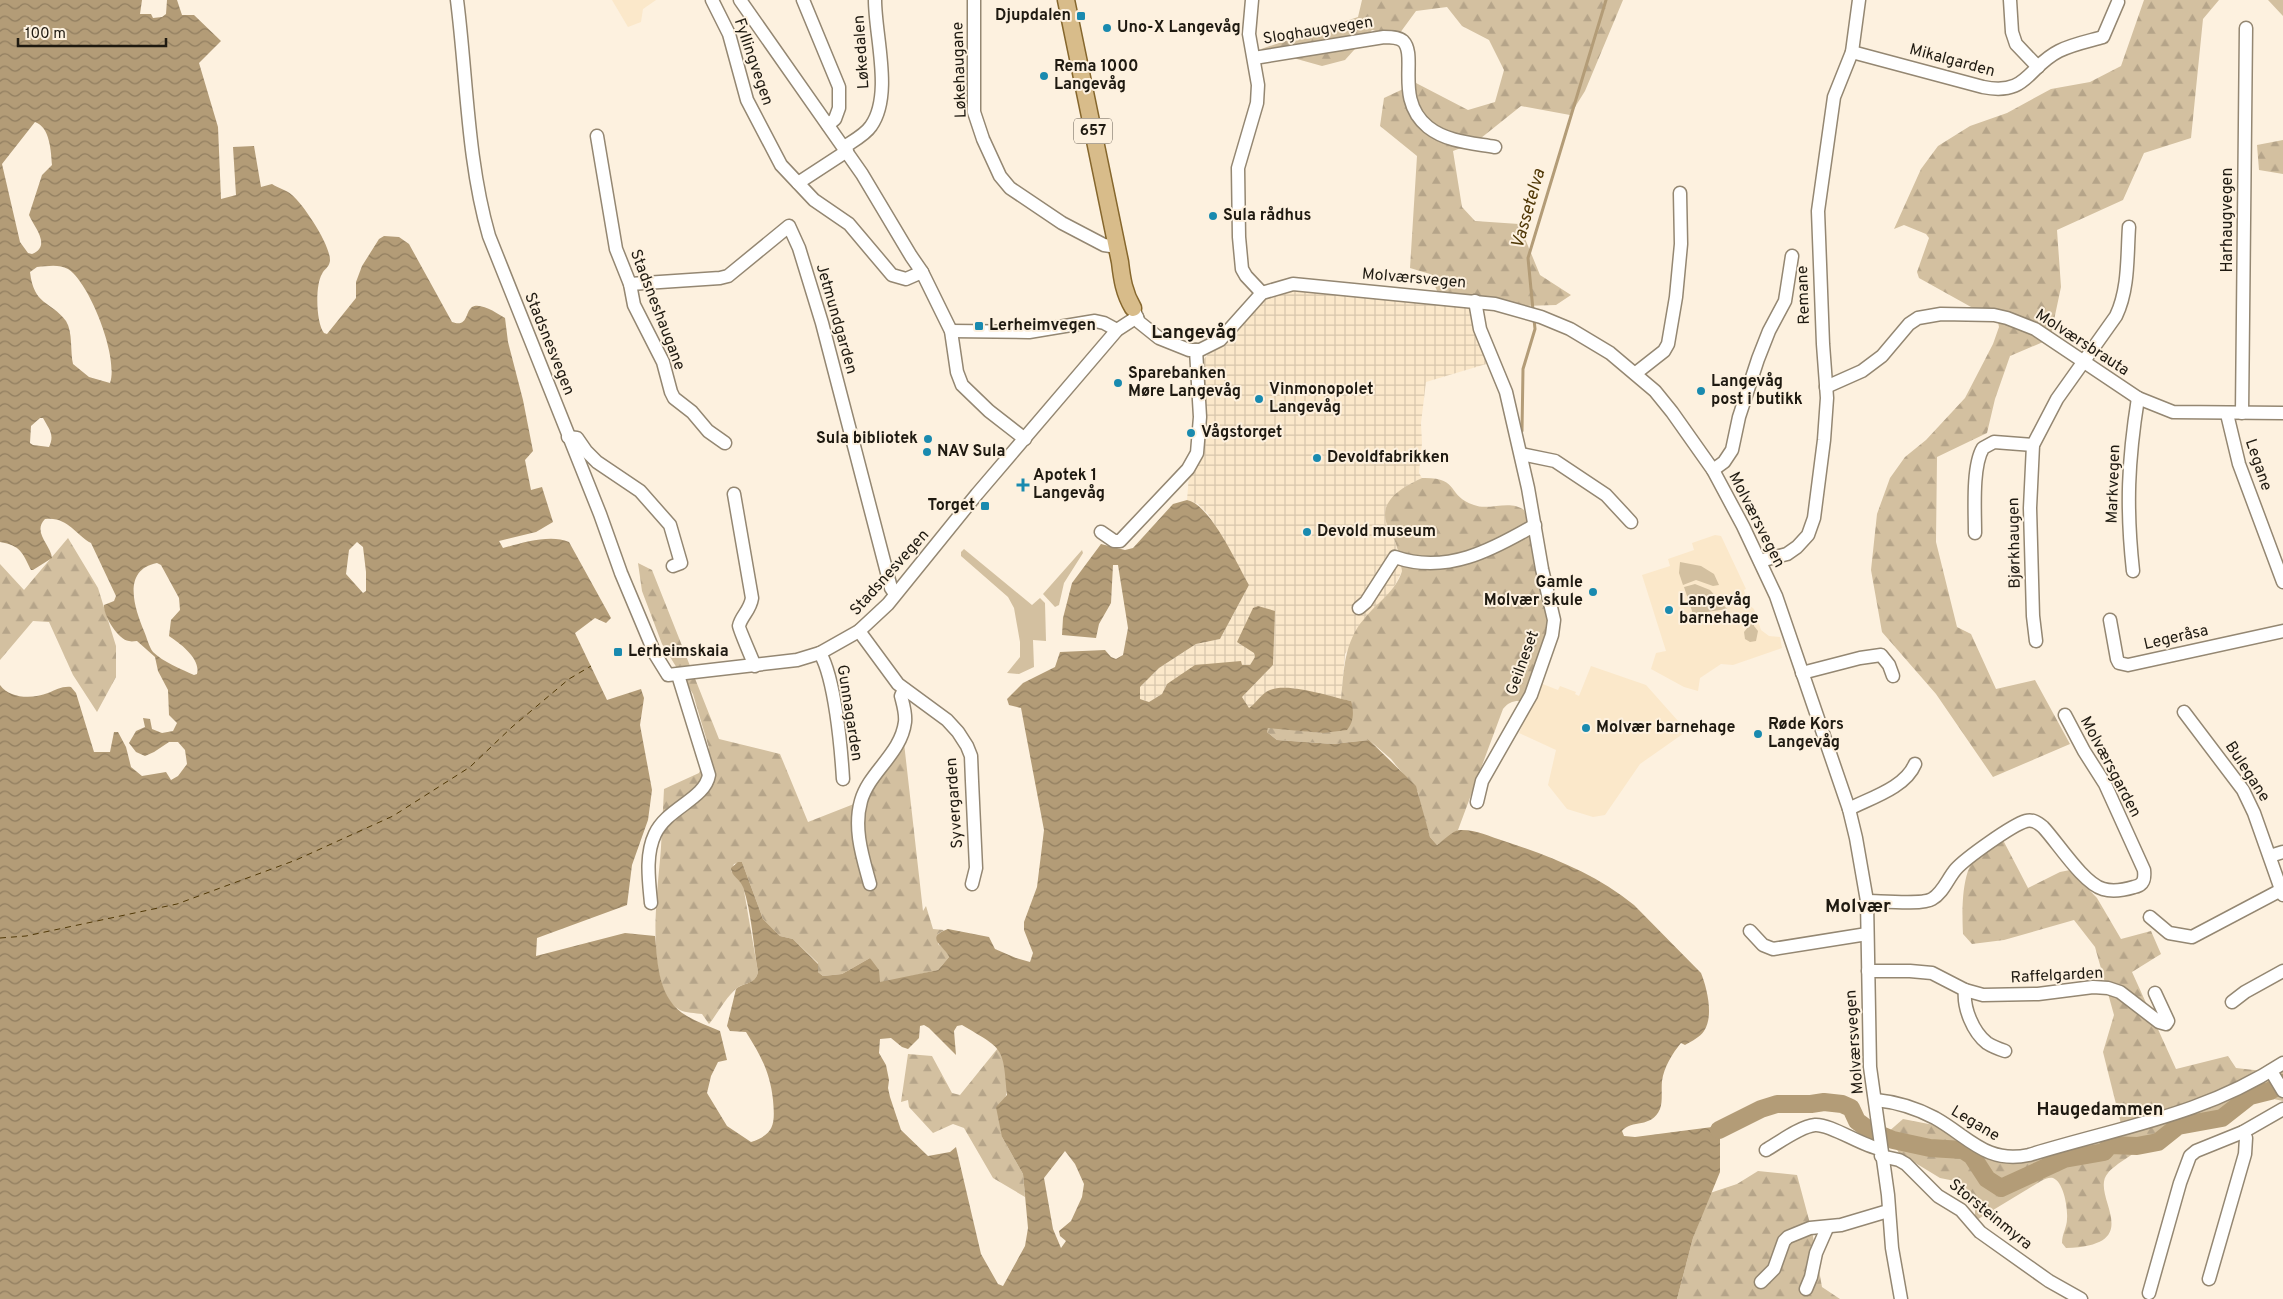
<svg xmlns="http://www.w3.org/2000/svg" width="2283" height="1299" font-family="Overpass,sans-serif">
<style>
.built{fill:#fbe8ca}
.industrial{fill:url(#industrial-grid)}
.green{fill:#d3c0a0}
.forest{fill:url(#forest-firs)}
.water{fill:url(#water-waves);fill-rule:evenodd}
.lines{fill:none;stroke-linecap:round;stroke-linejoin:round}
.stream{stroke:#b39c77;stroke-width:3}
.river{stroke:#b39c77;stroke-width:18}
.ferry{stroke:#503806;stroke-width:1;stroke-dasharray:6 5;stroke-linecap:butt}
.minor-casing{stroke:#948772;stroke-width:15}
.major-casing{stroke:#86672d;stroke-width:19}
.minor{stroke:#fff;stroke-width:12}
.major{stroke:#d8bc8a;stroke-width:16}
.poi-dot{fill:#198aaf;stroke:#fdf1df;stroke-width:2}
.labels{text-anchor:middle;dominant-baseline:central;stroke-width:4;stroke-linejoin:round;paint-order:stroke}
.shield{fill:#fdf1df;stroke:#625a4f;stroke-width:1}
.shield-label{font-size:15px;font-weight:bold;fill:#1f1a11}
.poi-label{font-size:16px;font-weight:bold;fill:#1f1a11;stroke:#fdf1df;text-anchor:start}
.street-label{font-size:16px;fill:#1f1a11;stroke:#fdf1df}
.water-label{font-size:18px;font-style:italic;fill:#503806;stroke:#fdf1df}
.neighbourhood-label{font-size:18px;font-weight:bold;fill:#1f1a11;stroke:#fdf1df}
.quarter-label{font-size:19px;font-weight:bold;fill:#1f1a11;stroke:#fdf1df}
</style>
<defs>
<pattern id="industrial-grid" width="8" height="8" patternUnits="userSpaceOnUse" patternTransform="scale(1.25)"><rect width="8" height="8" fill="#fbe8ca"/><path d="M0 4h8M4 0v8" fill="none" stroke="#d7c6ac"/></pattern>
<pattern id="forest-firs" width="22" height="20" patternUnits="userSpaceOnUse" patternTransform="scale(1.25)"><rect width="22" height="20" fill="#d3c0a0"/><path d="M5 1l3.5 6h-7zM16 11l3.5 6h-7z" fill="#b5a489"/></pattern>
<pattern id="water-waves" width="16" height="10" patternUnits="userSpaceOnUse" patternTransform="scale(1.25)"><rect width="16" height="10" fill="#b39c77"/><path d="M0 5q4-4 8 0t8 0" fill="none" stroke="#917e60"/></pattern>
</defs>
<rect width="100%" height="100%" fill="#fdf1df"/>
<!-- built -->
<g class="built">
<polygon points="612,0 656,0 643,9 641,22 628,27"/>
<polygon points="1715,535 1721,536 1723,540 1746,589 1744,590 1749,605 1754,609 1761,630 1769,636 1780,637 1782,648 1733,665 1721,664 1700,678 1698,691 1684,687 1651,669 1656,653 1666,651 1642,575 1670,566 1668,559 1694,550 1692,543"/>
<polygon points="1591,666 1646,685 1687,731 1640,764 1605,815 1593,817 1567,809 1548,785 1556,750 1519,733 1540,683 1558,690 1560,686 1576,692 1575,694 1579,696"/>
</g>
<!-- industrial -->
<polygon class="industrial" points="1297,283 1474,302 1493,362 1426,382 1421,423 1422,443 1419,473 1422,478 1408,485 1389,527 1396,544 1402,571 1395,585 1345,654 1341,699 1293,688 1266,692 1249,709 1242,697 1273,665 1253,651 1255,657 1250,665 1242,665 1167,684 1162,694 1149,702 1140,699 1140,687 1159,668 1196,644 1220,639 1249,585 1208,514 1198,504 1187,500 1198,366 1260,293"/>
<!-- green -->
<g class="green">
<polygon points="964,549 1032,605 1040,598 1045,603 1046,641 1033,640 1034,667 1019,674 1007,673 1020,657 1020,642 1014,608 1008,597 961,556 961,552"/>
<polygon points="1082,550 1083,553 1064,583 1059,605 1055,607 1043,594"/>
<polygon points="1680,562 1701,566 1714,574 1719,585 1713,586 1696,580 1683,585 1679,573"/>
<polygon points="1695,584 1710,590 1727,609 1693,614 1684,587"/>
<polygon points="1742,613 1755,614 1754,626 1758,631 1756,641 1750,642 1745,639 1744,632 1748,627 1742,626"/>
</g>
<!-- forest -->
<g class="forest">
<polygon points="1362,0 1623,0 1585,91 1570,115 1521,106 1476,142 1453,151 1462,207 1475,221 1519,224 1540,275 1571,295 1556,305 1498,307 1440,298 1430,274 1410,268 1417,156 1380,126 1384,98 1416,83 1468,110 1495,102 1504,70 1489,40 1462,26 1447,7 1416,11 1397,37 1372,30 1345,60 1322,66 1261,49 1358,17"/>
<polygon points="2144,0 2219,0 2203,19 2191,138 2144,153 2123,200 2057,230 2061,287 2050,339 2010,356 1995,399 1987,433 1937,457 1936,542 1957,627 1971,634 1996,689 2035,680 2070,744 1993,777 1936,694 1882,632 1871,570 1877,514 1890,478 1905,457 1926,440 1965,398 1993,344 1999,327 1998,322 1919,278 1917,272 1929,238 1926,234 1904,225 1894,229 1921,169 1938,146 1970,126 2007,113 2051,89 2090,82 2121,66"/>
<polygon points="2268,0 2283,0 2283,16"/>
<polygon points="2283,140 2283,174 2259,170 2257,145"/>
<path d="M1422,478C1461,477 1446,496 1474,505C1489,511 1510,499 1524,510L1552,597L1536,699L1533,705C1522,699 1510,699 1503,709L1458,830L1437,845L1430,837L1420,807L1418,792L1391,759L1369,740L1333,744L1277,740L1267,732L1268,727L1323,733L1351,701L1341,699C1344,670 1344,642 1364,619C1377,603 1396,591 1402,571C1400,562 1399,553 1396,544C1393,535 1385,525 1385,515C1385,496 1407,485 1422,478Z"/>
<polygon points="68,538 98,588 116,646 116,677 97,712 73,675 49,622 33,621 0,660 0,564 24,590"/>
<path d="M638,563L652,570L719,739L780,754L808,822L859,802L903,734L923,911L926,906L933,929L944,930L938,934V944L947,951L949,957L938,970L886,982H880L870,958L842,974L823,976L818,972V963L793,939L780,936L763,919L742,862L734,864L731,871L743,885L758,972C755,985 745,982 737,988C726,997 718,1013 709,1024L702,1014C696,1013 685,1013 680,1010C642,989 659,883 661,847C662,828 663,808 664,789L699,773L709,748L693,694L662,644L642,591Z"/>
<path d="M2003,840L2028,888L2060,872L2070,870L2097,898L2121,939L2151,931L2161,954L2132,972L2176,1069L2228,1056L2236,1068L2272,1072L2283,1065V1101C2276,1100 2268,1097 2260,1098C2232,1101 2127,1151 2108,1173C2088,1195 2150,1245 2066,1248L2062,1243C2062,1234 2067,1227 2067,1219C2068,1209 2064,1182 2053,1178C2049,1177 2045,1179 2041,1181L1975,1221V1206L1960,1182L1940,1178L1899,1153L1887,1133L1903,1119L1944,1127L1982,1155L2074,1147L2124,1136L2103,1052L2114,1015L2095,947L2074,920L2004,940L1972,944L1963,934C1962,914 1961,872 1976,857C1983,850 1995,845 2003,840Z"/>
<path d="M998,1048C1005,1058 1011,1089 1004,1100L1002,1137L1023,1174L1025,1197L993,1178L964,1128L953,1124L933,1133L909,1107L908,1100L901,1102L908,1054L932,1056L952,1093L960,1095Z"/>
<polygon points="1758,1171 1797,1175 1812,1231 1822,1287 1840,1299 1677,1299 1693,1238 1710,1193 1737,1184"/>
</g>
<!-- water -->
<path class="water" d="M0,0H142L140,14H151L153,18L162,17L166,14L167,0H177L182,15H194L221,41L199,63L218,127L221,199L236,195L233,147L254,146L261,187L272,184C278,188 287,190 292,195C304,205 331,246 330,261C329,268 324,269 322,274C315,285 316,323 324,333L327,334L356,298V282L362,266L379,239L384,236L399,237L409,244L452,322C468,328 465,312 472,307C481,302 498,314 505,318L508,342L523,400L533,451L525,460L531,490L542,487L553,522L536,532L499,541L503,548C522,543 550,534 569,542L611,618L606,623L595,618L575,633L607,700L641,689L644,698L640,725L652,790L648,820L632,865L627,905L537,938L536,956L625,933L655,936C658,966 658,999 687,1016C697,1022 709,1026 720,1031L727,1060L718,1062L711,1076L707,1093L727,1126L751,1142C775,1134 775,1123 773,1100C770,1072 761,1056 746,1032L730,1031L727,1026L736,989C744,982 755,985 758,972C753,944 752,914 743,887C740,879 731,876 731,868L738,862H742L763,919L780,936L793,939L818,964V972L823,976L842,974L870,958L879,970L880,982L938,970L949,957C945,946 923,938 948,929L989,937L995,949L1016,958L1030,962L1033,953L1024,930V922L1037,887L1044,830L1021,708L1009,705L1007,699L1023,683L1055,667L1060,652L1105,650L1111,657L1116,659L1123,655L1128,628L1118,565H1113L1111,603L1099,624L1096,638L1062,635L1063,618L1072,583L1101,544L1125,550L1133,548L1173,504L1187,500C1210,504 1237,564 1249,585L1220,639L1196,644L1159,668L1140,687V699L1149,702L1162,694L1167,684L1195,665L1241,661L1242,665H1250L1255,657L1254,653L1237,642L1253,608L1258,606L1275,611L1273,665L1242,697L1249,708C1255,704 1260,696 1266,692C1284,680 1330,697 1351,701C1354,711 1354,722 1347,730L1323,733L1268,728L1267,732L1277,740L1333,744L1369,740L1416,786L1430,837L1437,845C1443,841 1452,831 1459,830C1474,829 1489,836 1504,841C1550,856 1596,874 1634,905L1701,973C1707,988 1714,1016 1704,1031C1700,1037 1692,1041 1685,1045L1681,1043C1672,1054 1664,1067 1662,1081C1661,1089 1663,1101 1660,1109C1651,1129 1632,1119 1622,1131L1624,1136L1635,1137L1720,1126V1172L1693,1238L1677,1299H0V685C10,699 33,699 48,693C56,690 62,686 71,687L76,693L94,752H110L114,732H118L126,747L131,767L142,776L166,772L171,780L178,776L187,764L185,750L178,742H169L154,752L145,756L136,752L129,743L136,731L145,727L143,718L150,719L152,729L162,733L173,731L177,723L169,715L168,690L158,671L155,657L137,641C134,641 132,642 129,641C118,640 103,615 104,605L114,601L116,596L91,543C75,534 67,516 45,519C32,532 51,545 52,558L33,570H31C22,552 21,546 0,542ZM35,122C50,127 51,151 52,165L42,175L29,215C34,227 52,246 32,254L28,253L20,242L2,164ZM37,267C48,266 59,264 68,269C90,283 119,358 110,383L89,377L73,364C70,352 73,332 66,321C50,300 34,306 30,272ZM40,418H43C49,429 55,435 49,447L33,445L30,443L31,426ZM357,542L363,547L366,572V591L363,593L346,574L349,550ZM157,563L161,565L179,598L180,610L171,620L169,636C181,644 201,659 197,674L194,675C181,669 163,662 153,652C149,647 147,638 144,631C135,609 121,570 157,563ZM924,1025L929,1028L956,1055L954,1031L957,1026L962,1025C1004,1050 1003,1046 1007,1095L996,1107L1002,1137L1023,1174L1028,1228L1025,1246L1003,1286L998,1284L981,1254L956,1147L950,1152L928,1156L901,1130L890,1097L888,1088L889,1080L886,1065L879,1053L880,1039L891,1038L902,1047L908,1049L919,1038L920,1026ZM1065,1151L1075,1164L1084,1184L1082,1197L1071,1221L1059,1231L1060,1236L1066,1241L1061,1248L1053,1229L1044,1178Z"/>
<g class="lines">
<!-- stream -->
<g class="stream">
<polyline points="1533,310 1528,258 1606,0"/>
<polyline points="1522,431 1523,369 1535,329 1534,319"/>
</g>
<!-- river -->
<polyline class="river" points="1719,1130 1761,1109 1777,1104 1811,1104 1824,1102 1842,1104 1851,1108 1857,1121 1869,1130 1893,1140 1930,1148 1963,1150 1972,1156 1987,1179 2001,1188 2064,1159 2104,1152 2110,1145 2137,1146 2158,1142 2178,1126 2222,1118 2250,1096 2270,1091 2283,1083"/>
<!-- ferry -->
<polyline class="ferry" points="0,938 26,936 177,904 296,860 393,816 470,767 512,727 569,679 591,666"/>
<defs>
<g id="minor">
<path d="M457,0C467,78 467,160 489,236L600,514L621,573L655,654L668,675L797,660L820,653L859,631L888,604L977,494L1117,330L1137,317"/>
<polyline points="712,0 729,34 747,100 781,165 814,200 849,224 892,275 906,279 922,272"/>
<polyline points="740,0 862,174 911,256 922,272 951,331 957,372 962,385 989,411 1025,439"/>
<polyline points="803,0 839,87 839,108 835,119 828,125"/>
<polyline points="974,0 974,112 983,139 1000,176 1010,188 1062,223 1104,245 1117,247"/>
<polyline points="1252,0 1249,34 1258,85 1257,103 1238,168 1239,237 1242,269 1246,276 1262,293"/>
<polyline points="2010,0 2012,32 2016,44 2038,67"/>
<path d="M1852,52L1983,87C2028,96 2027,67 2059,51C2073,44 2089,41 2103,37L2118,2"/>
<path d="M1254,58L1384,37C1390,37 1398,37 1403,41C1418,56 1394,99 1428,127C1447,142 1472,143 1495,147"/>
<polyline points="597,136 616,249 630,284 634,305 663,362 671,392 674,398 692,412 708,431 725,443"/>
<path d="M844,147C853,141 865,135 871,126C893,95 875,36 875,0"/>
<polyline points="798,183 847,151"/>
<polyline points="630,284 720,278 728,276 789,226 799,248 822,323 891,588 895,594"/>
<polyline points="1475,301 1480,329 1506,392 1528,488 1542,569 1554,620 1552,635 1531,695 1482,781 1477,802"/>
<polyline points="1133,308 1139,322 1159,338 1189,350 1200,350 1220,340 1262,293 1293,284 1495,304 1541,317 1570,329 1610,353 1655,391 1672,412 1713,470 1743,526 1776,596 1849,809 1856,838 1867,901 1870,1067 1888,1195 1892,1248 1901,1299"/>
<polyline points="951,331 1029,332 1095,321 1104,323 1117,330"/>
<polyline points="1636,373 1664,351 1668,344 1676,297 1681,244 1680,193"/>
<polyline points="1826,387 1862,371 1882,356 1909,324 1918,318 1941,314 1994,315 2007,318 2035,329 2138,398 2173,412 2283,413"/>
<polyline points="2242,413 2246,28"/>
<polyline points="2227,414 2239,464 2283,582"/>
<polyline points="568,437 577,438 586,451 597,462 640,491 670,525 681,563 673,566"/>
<polyline points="1521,454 1555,461 1606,495 1631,522"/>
<polyline points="1713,470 1724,462 1732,450 1739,417 1758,359 1769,331 1785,301 1792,256"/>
<path d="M734,494L752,598C750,611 741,616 739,626C739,629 753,661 755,666"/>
<polyline points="1101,532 1114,541 1120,541 1188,469 1197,453 1200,417 1196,350"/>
<path d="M1975,533C1975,511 1972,466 1983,448L1994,442L2033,445"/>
<polyline points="1760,561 1787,554 1797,547 1808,535 1814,518 1824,440 1827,398 1823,344 1818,211 1834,97 1852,52 1859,0"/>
<path d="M2133,571C2126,507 2128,461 2138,398"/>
<path d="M1359,608L1366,602L1395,557C1446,575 1492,550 1535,525"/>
<polyline points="2110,620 2117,659 2119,663 2128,665 2283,631"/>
<polyline points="859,631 898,684 947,720 958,732 967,746 971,756 972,781 976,868 972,884"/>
<path d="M2036,641L2033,616L2030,508L2033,445L2057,399L2116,316C2129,289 2127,256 2129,227"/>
<path d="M820,653C835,679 841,747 843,779"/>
<polyline points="1802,673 1860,658 1881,655 1889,665 1893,676"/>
<polyline points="2184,712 2243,790 2254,813 2283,895"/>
<path d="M1849,809C1870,798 1905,788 1915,764"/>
<polyline points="2270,856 2283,852"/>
<path d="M870,884C863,858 853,829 861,801C869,772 901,754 905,722C906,713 903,704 901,696L904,689"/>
<path d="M1867,901C1880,901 1923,905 1932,899C1943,893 1948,878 1956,869C1966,858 2012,825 2026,821C2033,819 2038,823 2043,827C2058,843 2083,883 2103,889C2113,892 2124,890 2134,887C2144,885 2145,879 2144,870L2105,784L2084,751L2065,715"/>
<path d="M651,903C649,881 645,855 655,834C667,808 705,799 709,775L678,675"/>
<polyline points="2150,917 2169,933 2192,937 2281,890"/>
<polyline points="1750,931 1763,945 1773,949 1867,934"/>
<polyline points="1868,971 1910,971 1932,973 1965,990 1983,995 2038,994 2093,987 2108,988 2120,992 2159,1022 2166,1024 2168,1021 2155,993"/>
<path d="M1965,990C1963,1008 1973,1032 1987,1043C1993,1047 1999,1049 2005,1051"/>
<polyline points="2232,1002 2245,992 2283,971"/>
<polyline points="2271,1071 2283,1091"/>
<path d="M1876,1100C1897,1102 1916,1108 1935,1118C1969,1137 1986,1164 2029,1155C2119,1127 2202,1116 2283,1063"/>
<path d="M1766,1150C1778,1143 1801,1126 1815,1125C1831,1124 1860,1145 1880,1149"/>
<polyline points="1881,1156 1899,1160 1906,1164 1938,1196 1961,1210 1980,1232 2049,1281 2081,1299"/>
<polyline points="2209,1279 2245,1154 2246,1138 2243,1132"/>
<polyline points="1761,1282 1774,1269 1784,1241 1788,1237 1810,1228 1841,1225 1888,1211"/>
<polyline points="1806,1289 1811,1277 1816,1253 1827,1228"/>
<polyline points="2149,1293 2180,1183 2190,1156 2196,1151 2243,1132 2283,1109"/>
</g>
<path id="major" d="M1066,0L1120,262C1122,279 1124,293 1133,308"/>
</defs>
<!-- minor casing -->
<use href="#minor" class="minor-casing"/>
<!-- major casing -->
<use href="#major" class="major-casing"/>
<!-- minor -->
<use href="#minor" class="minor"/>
<!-- major -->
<use href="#major" class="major"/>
</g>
<!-- markers -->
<g class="poi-dot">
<rect x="1076" y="11" width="10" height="10" rx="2.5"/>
<circle cx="1107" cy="28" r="5"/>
<circle cx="1044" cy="76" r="5"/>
<circle cx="1213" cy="216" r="5"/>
<rect x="974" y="321" width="10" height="10" rx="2.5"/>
<circle cx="1118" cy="383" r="5"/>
<circle cx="1701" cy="391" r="5"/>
<circle cx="1259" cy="399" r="5"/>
<circle cx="1191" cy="433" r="5"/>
<circle cx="928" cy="439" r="5"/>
<circle cx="927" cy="452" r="5"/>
<circle cx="1317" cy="458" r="5"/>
<path d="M1020.5 477.5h5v5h5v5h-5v5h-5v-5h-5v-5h5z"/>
<rect x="980" y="501" width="10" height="10" rx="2.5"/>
<circle cx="1307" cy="532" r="5"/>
<circle cx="1593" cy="592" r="5"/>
<circle cx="1669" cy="610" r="5"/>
<rect x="613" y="647" width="10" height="10" rx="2.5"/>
<circle cx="1586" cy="728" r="5"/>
<circle cx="1758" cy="734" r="5"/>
</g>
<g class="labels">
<!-- shield labels -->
<rect class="shield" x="1074" y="118.5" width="38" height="25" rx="4"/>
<g class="shield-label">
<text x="1093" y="131">657</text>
</g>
<!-- poi labels -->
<g class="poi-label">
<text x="1071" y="16" text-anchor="end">Djupdalen</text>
<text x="1117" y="28">Uno-X Langevåg</text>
<text x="1054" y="67">Rema 1000<tspan x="1054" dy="18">Langevåg</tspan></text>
<text x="1223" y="216">Sula rådhus</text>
<text x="989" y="326">Lerheimvegen</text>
<text x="1128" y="374">Sparebanken<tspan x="1128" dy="18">Møre Langevåg</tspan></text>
<text x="1711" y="382">Langevåg<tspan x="1711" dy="18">post i butikk</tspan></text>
<text x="1269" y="390">Vinmonopolet<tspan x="1269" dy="18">Langevåg</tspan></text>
<text x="1201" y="433">Vågstorget</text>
<text x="918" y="439" text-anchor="end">Sula bibliotek</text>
<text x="937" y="452">NAV Sula</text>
<text x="1327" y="458">Devoldfabrikken</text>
<text x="1033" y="476">Apotek 1<tspan x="1033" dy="18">Langevåg</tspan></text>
<text x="975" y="506" text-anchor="end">Torget</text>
<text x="1317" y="532">Devold museum</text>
<text x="1583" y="583" text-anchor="end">Gamle<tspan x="1583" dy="18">Molvær skule</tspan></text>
<text x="1679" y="601">Langevåg<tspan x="1679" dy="18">barnehage</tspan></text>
<text x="628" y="652">Lerheimskaia</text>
<text x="1768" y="725">Røde Kors<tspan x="1768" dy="18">Langevåg</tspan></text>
<text x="1596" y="728">Molvær barnehage</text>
</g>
<!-- street labels -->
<g class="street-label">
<text transform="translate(1318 31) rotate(-9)">Sloghaugvegen</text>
<text transform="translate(862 52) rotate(-94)">Løkedalen</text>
<text transform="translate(1952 61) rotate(15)">Mikalgarden</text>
<text transform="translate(753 62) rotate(71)">Fyllingvegen</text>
<text transform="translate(960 70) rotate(-92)">Løkehaugane</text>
<text transform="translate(2228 220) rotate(-90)">Harhaugvegen</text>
<text transform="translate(1414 279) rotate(5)">Molværsvegen</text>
<text transform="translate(1804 295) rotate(-92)">Remane</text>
<text transform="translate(657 310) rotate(69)">Stadsneshaugane</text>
<text transform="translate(836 319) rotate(74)">Jetmundgarden</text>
<text transform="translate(2082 343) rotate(33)">Molværsbrauta</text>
<text transform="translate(549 344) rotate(68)">Stadsnesvegen</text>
<text transform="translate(2258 465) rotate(71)">Legane</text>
<text transform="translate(2114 484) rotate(-88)">Markvegen</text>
<text transform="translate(1756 520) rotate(63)">Molværsvegen</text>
<text transform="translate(2015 543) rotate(-91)">Bjørkhaugen</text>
<text transform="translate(890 573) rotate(-48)">Stadsnesvegen</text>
<text transform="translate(2176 638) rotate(-13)">Legeråsa</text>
<text transform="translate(1523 663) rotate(-70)">Geilneset</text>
<text transform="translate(849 713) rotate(81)">Gunnagarden</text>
<text transform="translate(2110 767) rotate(62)">Molværsgarden</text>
<text transform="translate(2247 772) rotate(57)">Bulegane</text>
<text transform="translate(955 803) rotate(-94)">Syvergarden</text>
<text transform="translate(2057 976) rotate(-3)">Raffelgarden</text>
<text transform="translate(1855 1042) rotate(-94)">Molværsvegen</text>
<text transform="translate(1975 1124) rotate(31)">Legane</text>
<text transform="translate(1990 1215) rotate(39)">Storsteinmyra</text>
</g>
<!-- water labels -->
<g class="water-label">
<text transform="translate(1529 209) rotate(-74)">Vassetelva</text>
</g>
<!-- neighbourhood labels -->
<g class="neighbourhood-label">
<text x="2100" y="1110">Haugedammen</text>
</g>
<!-- quarter labels -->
<g class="quarter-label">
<text x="1194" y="333">Langevåg</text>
<text x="1858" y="907">Molvær</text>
</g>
</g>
<!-- scale -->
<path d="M18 38v8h148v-8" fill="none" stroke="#1f1a11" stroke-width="2.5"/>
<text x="25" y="38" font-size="15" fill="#1f1a11" stroke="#fdf1df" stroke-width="4" paint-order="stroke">100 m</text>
</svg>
